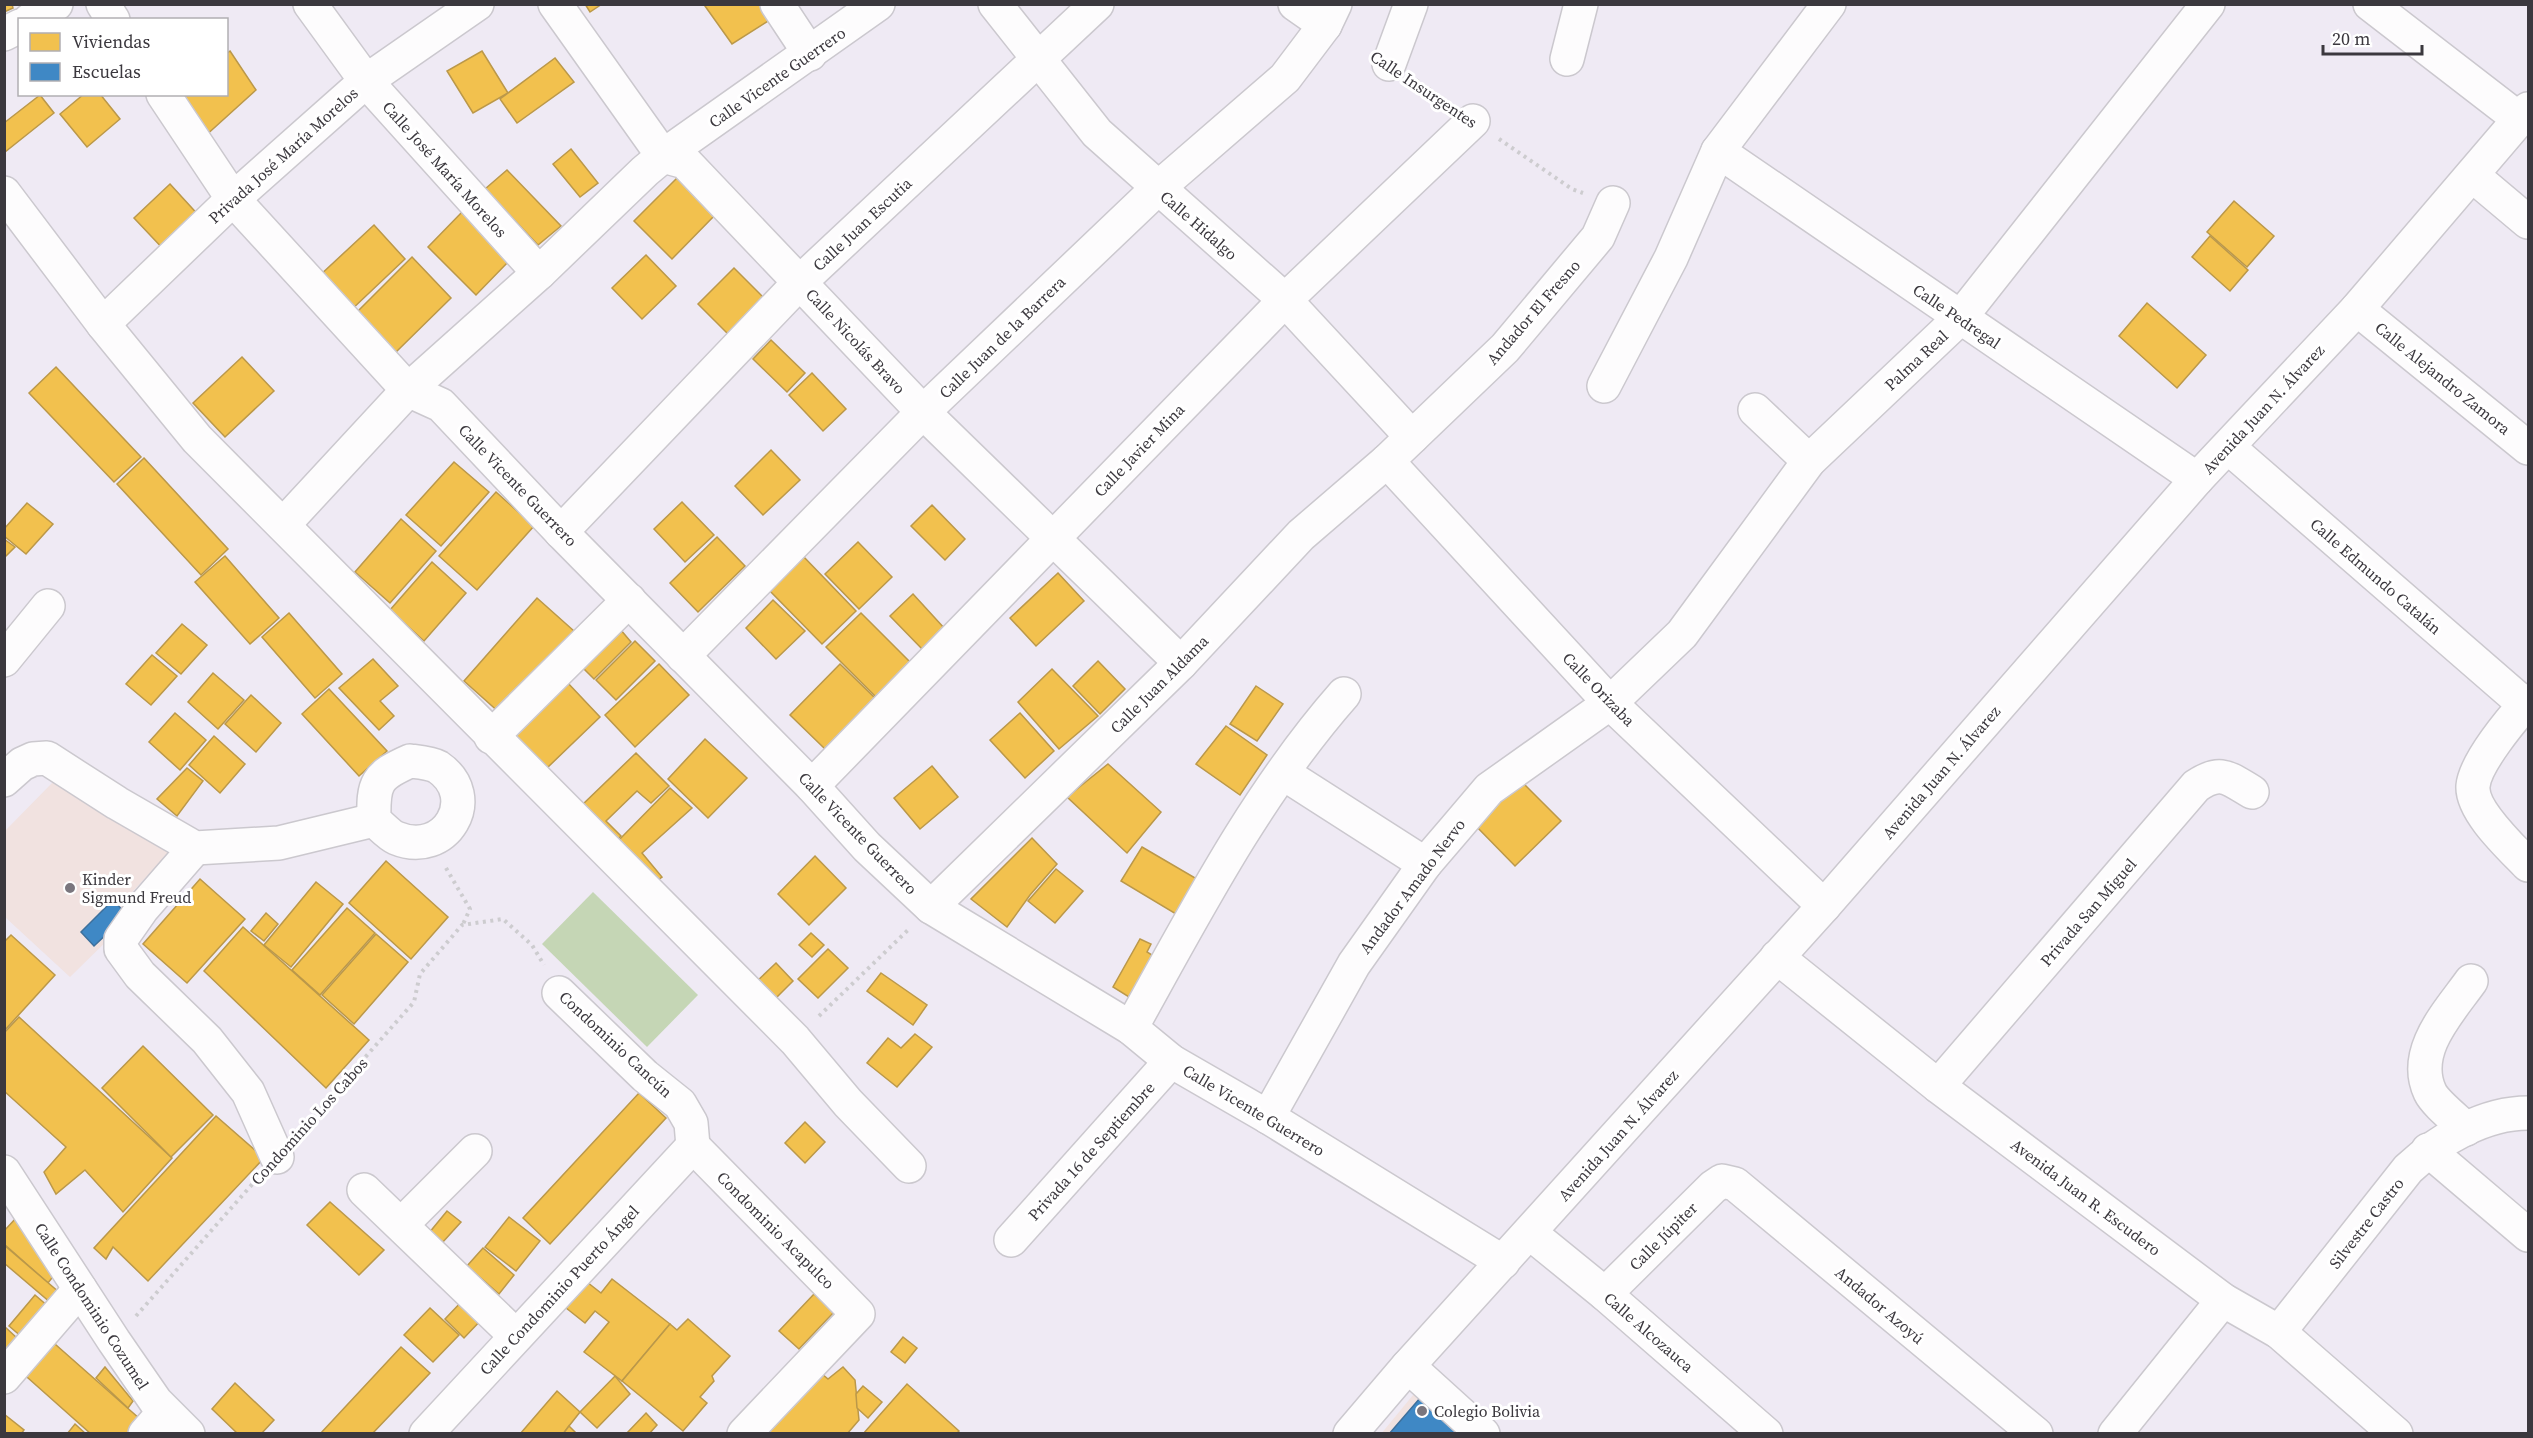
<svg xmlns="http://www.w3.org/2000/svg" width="2533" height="1438" font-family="'Source Serif 4',serif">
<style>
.education{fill:#f1e2e0}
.green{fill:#c5d6b5}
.homes{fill:#f2c14e;stroke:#bb9849;stroke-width:1.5}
.schools{fill:#3f88c5;stroke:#3e709c;stroke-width:1.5}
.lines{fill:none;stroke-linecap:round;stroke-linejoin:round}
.minor-casing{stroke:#cbc8ce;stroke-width:36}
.major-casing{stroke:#cbc8ce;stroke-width:36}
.path{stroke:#cdcccf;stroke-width:4;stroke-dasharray:3 4.5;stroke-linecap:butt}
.minor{stroke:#fdfcfd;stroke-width:33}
.major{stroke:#fdfcfd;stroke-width:33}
.poi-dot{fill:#7a767e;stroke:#fff;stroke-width:2}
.labels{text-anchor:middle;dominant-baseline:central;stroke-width:6;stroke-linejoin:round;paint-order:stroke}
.street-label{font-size:16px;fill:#3b383e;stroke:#fff}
.poi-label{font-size:16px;fill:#3b383e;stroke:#fff;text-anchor:start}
</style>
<rect width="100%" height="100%" fill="#efeaf4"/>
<!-- education -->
<g class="education">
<polygon points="54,781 170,851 124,901 131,914 122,926 70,977 5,917 4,832"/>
<polygon points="1418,1389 1471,1434 1381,1434"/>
</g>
<!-- green -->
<polygon class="green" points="593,892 698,995 647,1047 542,944"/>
<!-- homes -->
<g class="homes">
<polygon points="4,4 12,4 13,8 4,12"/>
<polygon points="585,4 602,4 590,12"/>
<polygon points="707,4 764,4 773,18 732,44 705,6"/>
<polygon points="230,51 256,90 203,138 173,105 184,94 226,94 226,54"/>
<polygon points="482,51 508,93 473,113 447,71"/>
<polygon points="555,58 574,82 517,123 500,99"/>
<polygon points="84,94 100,94 120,119 87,147 60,114"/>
<polygon points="40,95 54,113 5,152 4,123"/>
<polygon points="571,149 598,183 580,197 553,164"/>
<polygon points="507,170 561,226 538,245 485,189"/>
<polygon points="679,176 716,214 672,259 634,221"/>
<polygon points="170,184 202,219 167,253 134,218"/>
<polygon points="2234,201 2274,236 2247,267 2207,232"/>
<polygon points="462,212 510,260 476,295 428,247"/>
<polygon points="374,225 405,259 349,312 317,278"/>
<polygon points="2210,236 2248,270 2230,291 2192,257"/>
<polygon points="646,255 676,286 642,319 612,288"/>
<polygon points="412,257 451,298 394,354 355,314"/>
<polygon points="734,268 768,302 732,338 698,304"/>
<polygon points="2147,303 2206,355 2177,388 2119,336"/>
<polygon points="771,340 805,373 787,392 753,359"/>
<polygon points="242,357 274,391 225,437 193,403"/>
<polygon points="56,367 141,457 114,482 29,393"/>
<polygon points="812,373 846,409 823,431 789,395"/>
<polygon points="771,450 800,480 763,515 735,486"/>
<polygon points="144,458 228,549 201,575 117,484"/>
<polygon points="454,462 489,492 441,546 406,515"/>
<polygon points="496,492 534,526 477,590 439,556"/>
<polygon points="682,502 714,535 685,562 654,529"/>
<polygon points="27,503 53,524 26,554 4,536 4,529"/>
<polygon points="932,505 965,539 945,560 911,526"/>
<polygon points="401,519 436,551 390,603 355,572"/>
<polygon points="717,537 745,566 698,612 670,583"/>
<polygon points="4,539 15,547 4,558"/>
<polygon points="858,542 892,577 859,609 825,574"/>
<polygon points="802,555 856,611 822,644 768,589"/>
<polygon points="225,556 279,618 250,644 195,582"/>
<polygon points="432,562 466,593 424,641 390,610"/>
<polygon points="1058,573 1084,601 1036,646 1010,618"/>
<polygon points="913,594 945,629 923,650 890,616"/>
<polygon points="537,598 574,631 501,714 464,681"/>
<polygon points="773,600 805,631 776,659 746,628"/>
<polygon points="289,613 342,674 315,698 262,637"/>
<polygon points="861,613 913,665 878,699 826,647"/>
<polygon points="182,624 207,645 181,674 156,653"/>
<polygon points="620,629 631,642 594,679 581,666"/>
<polygon points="635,641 655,661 616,700 596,680"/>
<polygon points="152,655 177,676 151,705 126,684"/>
<polygon points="373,659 398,686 380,701 394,716 379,730 339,688"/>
<polygon points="1098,661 1125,689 1100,714 1073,686"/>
<polygon points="659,664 689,695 635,747 605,715"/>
<polygon points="840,664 875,698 825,749 790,715"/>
<polygon points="1052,669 1098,716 1059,749 1018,702"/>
<polygon points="213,673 244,700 218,729 188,702"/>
<polygon points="566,681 600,717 547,768 512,732"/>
<polygon points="1256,686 1283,704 1257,741 1230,724"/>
<polygon points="329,689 387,751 359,776 302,714"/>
<polygon points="251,695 281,723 256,752 225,724"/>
<polygon points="175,713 206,740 180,770 149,742"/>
<polygon points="1020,713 1054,751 1025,778 990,740"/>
<polygon points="1226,726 1267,755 1240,795 1196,764"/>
<polygon points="214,736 245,764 220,793 189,765"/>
<polygon points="705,739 747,778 708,818 668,779"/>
<polygon points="636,753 669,786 651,803 637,791 606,821 621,836 616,841 581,806"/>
<polygon points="1108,764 1161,812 1127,853 1067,797"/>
<polygon points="932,766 958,797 920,829 894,798"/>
<polygon points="187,768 203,781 177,816 157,799"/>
<polygon points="1520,780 1561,821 1515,866 1474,824"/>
<polygon points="670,788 692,808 642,853 662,877 651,885 616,843"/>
<polygon points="1032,838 1057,864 1030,895 1007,927 971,899"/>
<polygon points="1142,847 1202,882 1181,917 1121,881"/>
<polygon points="815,856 846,888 809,925 778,894"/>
<polygon points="386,861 448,917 411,959 349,903"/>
<polygon points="1056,869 1083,891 1055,923 1028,901"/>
<polygon points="200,879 245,919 187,983 143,944"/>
<polygon points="316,882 343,904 291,967 264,945"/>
<polygon points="347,908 375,933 320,995 292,970"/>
<polygon points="266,913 278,924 264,941 251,931"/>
<polygon points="243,927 369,1040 326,1088 204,971"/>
<polygon points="811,933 824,945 812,957 799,945"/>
<polygon points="376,934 408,962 354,1024 322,995"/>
<polygon points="11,935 55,975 4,1031 4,942"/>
<polygon points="1140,939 1151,944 1147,952 1160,960 1137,1002 1113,987"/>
<polygon points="828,949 848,968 818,998 798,979"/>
<polygon points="776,963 793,981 772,1002 754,984"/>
<polygon points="881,973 927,1005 913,1025 867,991"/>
<polygon points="19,1017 172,1158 123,1212 85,1170 56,1194 44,1172 66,1147 4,1091 4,1033"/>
<polygon points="915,1034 932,1047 897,1087 867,1063 888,1038 901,1048"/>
<polygon points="143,1046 213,1115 171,1157 102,1088"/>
<polygon points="639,1093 666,1118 550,1244 523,1218"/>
<polygon points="216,1116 264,1158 148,1281 113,1247 106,1259 94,1248"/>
<polygon points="805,1122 825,1142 805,1163 785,1143"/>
<polygon points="330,1202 384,1250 359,1275 307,1225"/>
<polygon points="447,1211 461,1222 442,1243 429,1233"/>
<polygon points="17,1217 55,1274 48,1283 4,1244 4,1231"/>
<polygon points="509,1217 540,1241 516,1271 485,1247"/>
<polygon points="4,1245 60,1293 51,1303 4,1263"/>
<polygon points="483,1248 514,1275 499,1294 467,1266"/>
<polygon points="578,1275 601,1293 612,1279 670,1324 622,1381 584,1352 609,1322 595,1311 585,1323 556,1300"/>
<polygon points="814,1294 834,1312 799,1349 779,1331"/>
<polygon points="35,1295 49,1307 23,1338 9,1326"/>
<polygon points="464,1299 483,1318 464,1338 445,1319"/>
<polygon points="430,1308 459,1335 433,1362 404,1335"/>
<polygon points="688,1319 730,1356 712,1376 714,1381 700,1397 707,1403 683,1431 622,1381 670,1324 677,1330"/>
<polygon points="4,1326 17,1338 4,1352"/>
<polygon points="47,1337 140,1419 128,1434 91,1434 19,1370"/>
<polygon points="903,1337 917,1348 905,1363 891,1352"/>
<polygon points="401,1347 430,1373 372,1434 320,1434"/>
<polygon points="105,1367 133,1401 128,1408 96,1378"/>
<polygon points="843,1367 855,1380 859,1420 847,1434 762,1434 815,1368 828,1379"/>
<polygon points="615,1376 630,1394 597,1428 580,1412"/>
<polygon points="235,1383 274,1420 261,1434 238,1434 212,1409"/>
<polygon points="907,1384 959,1431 956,1434 863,1434"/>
<polygon points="863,1386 882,1402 868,1418 857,1408 856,1394"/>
<polygon points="557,1391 580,1412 569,1426 563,1434 520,1434"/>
<polygon points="646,1413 657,1425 649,1434 626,1434"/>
<polygon points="4,1414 24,1430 21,1434 4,1434"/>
<polygon points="75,1424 86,1434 67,1434"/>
<polygon points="569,1426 577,1434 563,1434"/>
</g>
<!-- schools -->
<g class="schools">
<polygon points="113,900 127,915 94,946 81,932"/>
<polygon points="1420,1398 1460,1434 1389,1434"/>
</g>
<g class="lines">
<defs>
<g id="minor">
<polyline points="103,4 113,20"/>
<polyline points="310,4 366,81 539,273"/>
<polyline points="555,4 663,156 685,162 923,412 1181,663"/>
<polyline points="777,4 810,54"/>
<polyline points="995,4 1097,133 1285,300 1412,437"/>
<polyline points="1295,4 1325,25"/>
<polyline points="2370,4 2519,119"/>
<polyline points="30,20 56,4"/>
<polyline points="4,34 20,26"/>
<polyline points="1567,59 1581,4"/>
<polyline points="1389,64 1411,4"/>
<polyline points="163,94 233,199 408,390 441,405 561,532 812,786 867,847 931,907 1131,1028 1171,1061 1268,1117 1503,1262"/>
<polyline points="1718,151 2197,479"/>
<polyline points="2472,175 2528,222"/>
<polyline points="4,193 103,324 197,439 795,1040 848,1103 909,1166"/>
<polyline points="2357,309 2528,448"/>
<polyline points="103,324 233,199 366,81 477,4"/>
<polyline points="1604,386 1671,258 1718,151 1829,4"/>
<polyline points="1755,410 1809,461"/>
<polyline points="2228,447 2525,705"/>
<polyline points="1387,461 1610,703 1824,906"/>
<polyline points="283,525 408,390 539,273 645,171 663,156 878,4"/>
<polyline points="561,532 801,281 1097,4"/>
<polyline points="683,656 923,412 1158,188 1285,78 1325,25 1335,4"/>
<polyline points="4,660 48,606"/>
<path d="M2528,701C2512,719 2475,763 2473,786C2471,811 2512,848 2528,865"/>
<polyline points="491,737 629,600"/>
<path d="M410,761C418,762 431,763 438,767C482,797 446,859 396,838C389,835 381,826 374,820C373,783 376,776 410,761Z"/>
<polyline points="1283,773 1425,864"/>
<polyline points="4,780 22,764 33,759 47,758 117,803 195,848 279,843 374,820"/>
<polyline points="812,786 1285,300 1473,121"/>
<polyline points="195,848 142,909 121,939 121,949 140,975 207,1040 248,1092 277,1157"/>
<polyline points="931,907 1181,663 1301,535 1387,461 1505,348 1598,237 1613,203"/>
<polyline points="559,993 645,1076 680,1104 691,1123 693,1146"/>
<path d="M1131,1028C1195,913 1256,794 1344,694"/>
<path d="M1938,1086L2196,786C2221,769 2228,778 2252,792"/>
<polyline points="1268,1117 1354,964 1425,864 1455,829 1489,789 1610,703 1682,634 1809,461 1960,318 2208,4"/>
<path d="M2466,1129C2457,1120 2435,1103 2430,1092C2411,1051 2449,1012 2471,981"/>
<polyline points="693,1146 858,1314 744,1434"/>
<polyline points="2428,1150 2528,1235"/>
<polyline points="4,1172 114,1341 156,1402 188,1434"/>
<polyline points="364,1190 516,1336"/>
<polyline points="402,1224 475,1151"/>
<polyline points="1530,1233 1605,1294 1766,1434"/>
<polyline points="1011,1240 1171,1061"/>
<polyline points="1605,1294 1713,1187 1722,1181 1735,1184 2036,1434"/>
<path d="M2279,1332L2408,1169C2440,1139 2484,1113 2528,1113"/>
<polyline points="1408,1366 1483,1434"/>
<polyline points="4,1377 80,1289"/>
<polyline points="145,1434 164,1412"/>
<polyline points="426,1434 693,1146"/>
<polyline points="2115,1434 2223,1300"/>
</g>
<g id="major">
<polyline points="1777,957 1938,1086 2223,1300 2279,1332 2396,1434"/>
<polyline points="1350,1434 1408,1366 1824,906 2197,479 2357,309 2528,109"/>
</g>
</defs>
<!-- minor casing -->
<use href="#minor" class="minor-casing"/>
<!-- major casing -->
<use href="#major" class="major-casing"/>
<!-- path -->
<g class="path">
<polyline points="1416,80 1446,101"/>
<polyline points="1499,139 1572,189 1583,193"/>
<polyline points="446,868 470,909 463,924"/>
<polyline points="819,1016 908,930"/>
<polyline points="301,1130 414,1002 420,974 462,925 503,919 532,945 544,965"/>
<polyline points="136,1316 256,1180"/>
</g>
<!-- minor -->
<use href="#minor" class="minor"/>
<!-- major -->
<use href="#major" class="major"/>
</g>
<!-- markers -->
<g class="poi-dot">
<circle cx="70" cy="888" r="6"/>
<circle cx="1422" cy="1411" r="6"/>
</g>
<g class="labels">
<!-- street labels -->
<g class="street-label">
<text transform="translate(777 77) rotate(-35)">Calle Vicente Guerrero</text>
<text transform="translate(1424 89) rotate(34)">Calle Insurgentes</text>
<text transform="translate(283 155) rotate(-42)">Privada José María Morelos</text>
<text transform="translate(445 169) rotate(48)">Calle José María Morelos</text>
<text transform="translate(862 224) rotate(-43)">Calle Juan Escutia</text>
<text transform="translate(1199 225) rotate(41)">Calle Hidalgo</text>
<text transform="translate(1533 312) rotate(-49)">Andador El Fresno</text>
<text transform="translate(1957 316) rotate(34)">Calle Pedregal</text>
<text transform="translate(1002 337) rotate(-44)">Calle Juan de la Barrera</text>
<text transform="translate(856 341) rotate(47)">Calle Nicolás Bravo</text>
<text transform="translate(1916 360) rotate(-43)">Palma Real</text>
<text transform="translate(2443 378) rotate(39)">Calle Alejandro Zamora</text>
<text transform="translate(2263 409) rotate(-47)">Avenida Juan N. Álvarez</text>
<text transform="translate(1139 450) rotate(-46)">Calle Javier Mina</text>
<text transform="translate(518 485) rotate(46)">Calle Vicente Guerrero</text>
<text transform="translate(2376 576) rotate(41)">Calle Edmundo Catalán</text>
<text transform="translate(1159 684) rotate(-45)">Calle Juan Aldama</text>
<text transform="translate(1599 689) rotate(46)">Calle Orizaba</text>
<text transform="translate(1941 772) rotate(-49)">Avenida Juan N. Álvarez</text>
<text transform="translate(858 833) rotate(46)">Calle Vicente Guerrero</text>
<text transform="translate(1412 886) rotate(-53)">Andador Amado Nervo</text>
<text transform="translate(2088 912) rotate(-49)">Privada San Miguel</text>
<text transform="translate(616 1044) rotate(43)">Condominio Cancún</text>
<text transform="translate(1254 1110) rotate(31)">Calle Vicente Guerrero</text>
<text transform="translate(309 1121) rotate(-48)">Condominio Los Cabos</text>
<text transform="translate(1618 1135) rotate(-48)">Avenida Juan N. Álvarez</text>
<text transform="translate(1091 1151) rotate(-48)">Privada 16 de Septiembre</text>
<text transform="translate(2086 1197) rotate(37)">Avenida Juan R. Escudero</text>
<text transform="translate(2366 1223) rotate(-52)">Silvestre Castro</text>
<text transform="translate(776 1230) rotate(45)">Condominio Acapulco</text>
<text transform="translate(1663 1236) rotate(-45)">Calle Júpiter</text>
<text transform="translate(559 1290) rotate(-47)">Calle Condominio Puerto Ángel</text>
<text transform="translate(1880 1305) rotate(40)">Andador Azoyú</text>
<text transform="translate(92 1306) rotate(57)">Calle Condominio Cozumel</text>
<text transform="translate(1649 1332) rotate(41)">Calle Alcozauca</text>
</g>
<!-- poi labels -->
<g class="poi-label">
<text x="82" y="879">Kinder<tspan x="82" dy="18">Sigmund Freud</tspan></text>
<text x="1434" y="1411">Colegio Bolivia</text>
</g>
</g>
<!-- border -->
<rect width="2533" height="1438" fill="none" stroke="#3b383e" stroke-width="12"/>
<!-- legend -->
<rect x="18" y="18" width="210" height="78" fill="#ffffff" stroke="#b1afb2" stroke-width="1.5"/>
<rect x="30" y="33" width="30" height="18" fill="#f2c14e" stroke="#b1afb2" stroke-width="1.5"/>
<text x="72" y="48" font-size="18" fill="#3b383e">Viviendas</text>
<rect x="30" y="63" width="30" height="18" fill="#3f88c5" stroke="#b1afb2" stroke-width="1.5"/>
<text x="72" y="78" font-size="18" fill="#3b383e">Escuelas</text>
<!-- scale -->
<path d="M2323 45v9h99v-9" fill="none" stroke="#3b383e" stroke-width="3"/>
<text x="2332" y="45" font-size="18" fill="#3b383e" stroke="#ffffff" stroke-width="4.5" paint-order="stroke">20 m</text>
</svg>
